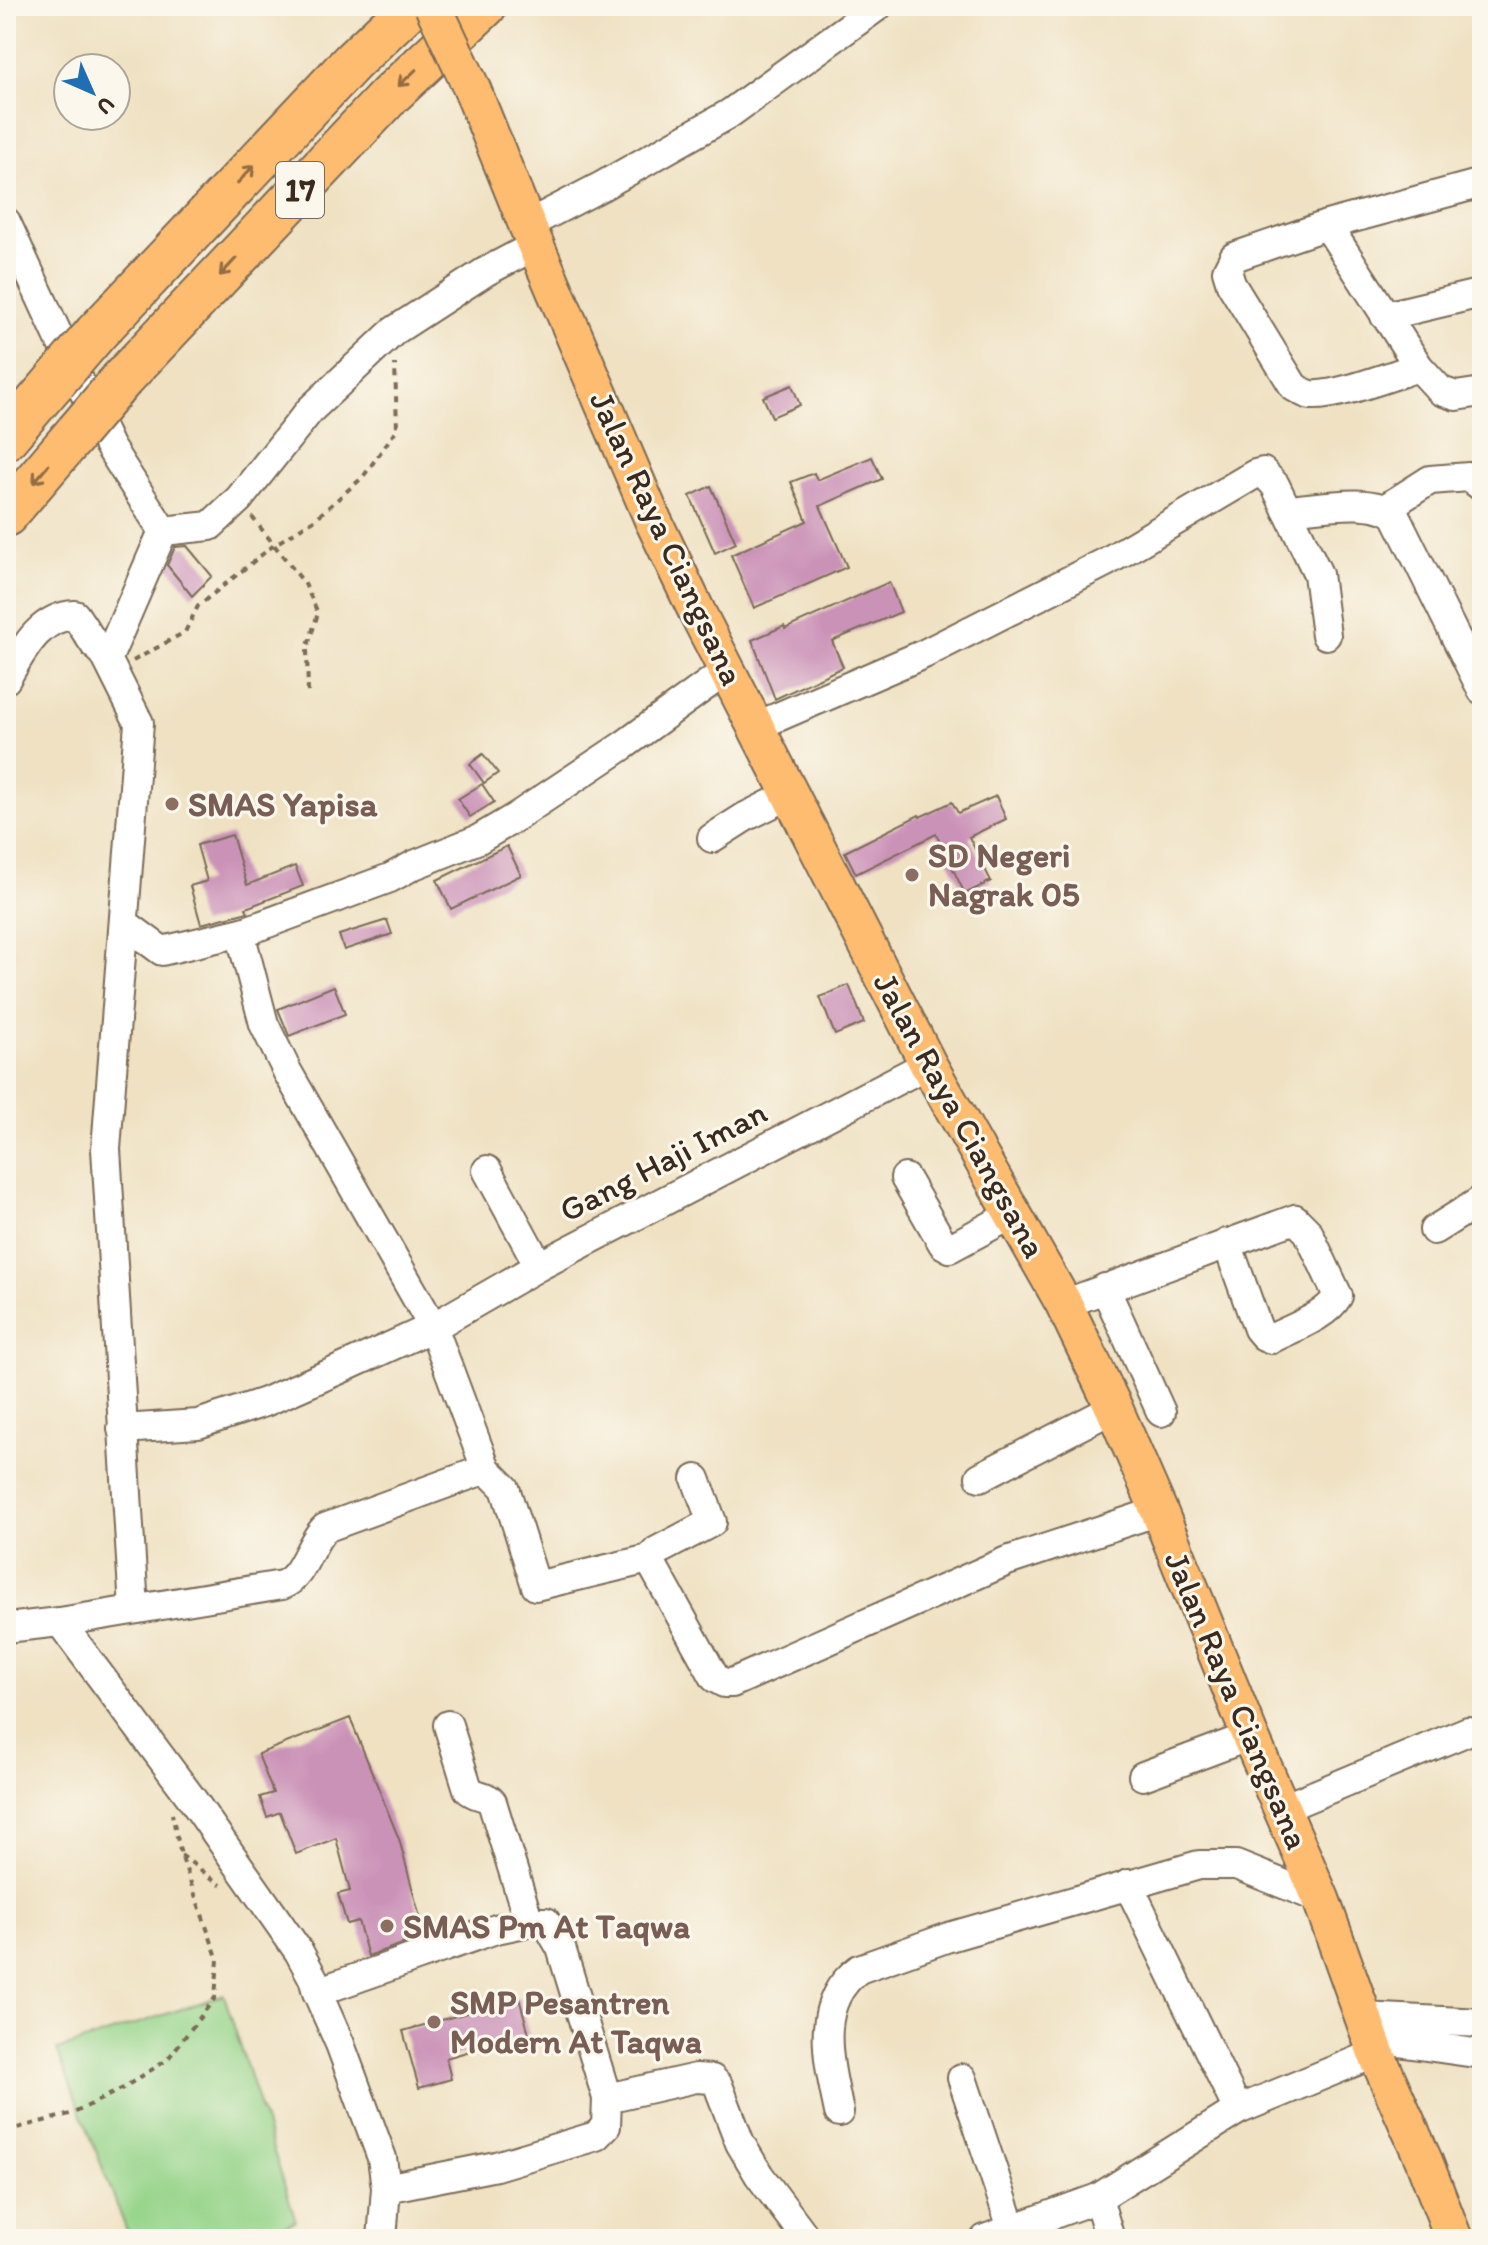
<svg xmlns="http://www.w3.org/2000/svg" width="1488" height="2245" font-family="Itim,sans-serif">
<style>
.green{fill:#96d48a;stroke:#687f54;stroke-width:2}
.building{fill:#cb92b8}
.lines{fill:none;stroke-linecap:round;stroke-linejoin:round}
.minor-casing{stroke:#7a6a57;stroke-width:32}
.major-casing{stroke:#7a6a57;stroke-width:40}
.highway-casing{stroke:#7a6a57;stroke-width:46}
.path{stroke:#7a6a57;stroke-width:4;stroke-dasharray:6 6;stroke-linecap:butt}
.minor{stroke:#fff;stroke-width:28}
.major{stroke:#febc70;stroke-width:36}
.highway{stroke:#febc70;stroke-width:42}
.major-bridge-casing{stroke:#7a6a57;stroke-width:40;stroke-linecap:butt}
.highway-bridge-casing{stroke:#7a6a57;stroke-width:46;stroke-linecap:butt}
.major-bridge{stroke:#febc70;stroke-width:36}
.highway-bridge{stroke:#febc70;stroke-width:42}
.oneway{stroke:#936c43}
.education-dot{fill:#8d6e63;stroke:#fbf7ec;stroke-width:3}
.labels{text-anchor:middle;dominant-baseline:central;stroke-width:6;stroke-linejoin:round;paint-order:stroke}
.shield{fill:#fbf7ec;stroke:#75685c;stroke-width:2}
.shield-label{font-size:32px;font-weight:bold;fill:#3b2a1e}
.street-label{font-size:34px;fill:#3b2a1e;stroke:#fbf7ec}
.education-label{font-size:34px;font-weight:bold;fill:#785e54;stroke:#fbf7ec;text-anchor:start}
</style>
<rect width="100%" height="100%" fill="#fbf7ec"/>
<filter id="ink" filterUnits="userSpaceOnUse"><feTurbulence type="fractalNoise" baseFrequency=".0125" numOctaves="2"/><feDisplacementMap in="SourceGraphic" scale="16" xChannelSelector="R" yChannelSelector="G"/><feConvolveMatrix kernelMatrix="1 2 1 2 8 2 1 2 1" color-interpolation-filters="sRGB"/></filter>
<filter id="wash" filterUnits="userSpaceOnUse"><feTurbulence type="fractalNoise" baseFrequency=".006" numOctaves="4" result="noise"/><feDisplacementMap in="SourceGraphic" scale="32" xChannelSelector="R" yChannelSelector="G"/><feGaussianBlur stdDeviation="1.8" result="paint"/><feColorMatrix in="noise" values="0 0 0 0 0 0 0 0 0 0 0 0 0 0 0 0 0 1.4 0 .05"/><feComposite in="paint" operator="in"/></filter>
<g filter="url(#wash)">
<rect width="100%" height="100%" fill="#efe1c2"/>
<!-- green -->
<polygon class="green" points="224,1995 296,2221 244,2239 130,2239 57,2050"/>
<g id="blocks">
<!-- building -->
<g class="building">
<polygon points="792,385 800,405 772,417 763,397"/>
<polygon points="872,457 882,479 820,506 847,567 754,608 731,555 807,521 791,482 814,473 817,480"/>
<polygon points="711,486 736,543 715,553 690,496"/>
<polygon points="187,546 212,576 192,596 167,565 175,547"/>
<polygon points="889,582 901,612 832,641 843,667 775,699 752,640 784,626 785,629"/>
<polygon points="483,754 498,773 484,783 470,764"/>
<polygon points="482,784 494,802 470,817 458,799"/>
<polygon points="996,796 1006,819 969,837 991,881 965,894 936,834 856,874 845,852 919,815 920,817 952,802 958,813"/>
<polygon points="232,835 247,885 295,866 303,886 246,908 248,912 201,924 190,886 207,881 197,845"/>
<polygon points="507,846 521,875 451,909 437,880"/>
<polygon points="387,920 392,934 344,950 339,935"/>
<polygon points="849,985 864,1023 835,1035 820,997"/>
<polygon points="334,986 345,1014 289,1036 278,1009"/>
<polygon points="350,1718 399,1839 425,1936 368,1956 358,1921 347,1924 338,1894 350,1891 336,1838 296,1854 280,1812 267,1817 260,1797 273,1793 258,1754"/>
<polygon points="519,1998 529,2034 446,2058 451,2079 419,2088 403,2031"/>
</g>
</g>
</g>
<g filter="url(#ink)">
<use href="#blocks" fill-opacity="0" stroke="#7a6a57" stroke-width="2"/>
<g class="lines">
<defs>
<g id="minor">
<polyline points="6,222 109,446 163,531"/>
<polyline points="527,225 602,186 729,114 878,6"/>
<polyline points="1327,225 1482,183"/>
<polyline points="1385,316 1482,293"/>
<path d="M1419,367C1392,375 1337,397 1311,395C1305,394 1299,390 1294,387L1231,284L1227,271L1234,257L1327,225L1419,367L1441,391L1456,396L1482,392"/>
<polyline points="1386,508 1430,480 1469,477 1482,487"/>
<path d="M1287,510C1317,508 1372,496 1395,515L1482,690"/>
<polyline points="163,531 210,526 239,499 310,410 394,331 485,272 536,245"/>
<polyline points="104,653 111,651 163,531"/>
<path d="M6,679C22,652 39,616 75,615L95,645L104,653L139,723L106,1149L134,1609"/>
<polyline points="757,726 924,654 1106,562 1255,474 1263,472 1275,485 1318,574 1326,635"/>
<polyline points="712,838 745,817 791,794"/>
<polyline points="124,923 162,951 246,931"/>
<polyline points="487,1170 539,1266"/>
<polyline points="905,1178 943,1244 950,1248 1013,1214"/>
<polyline points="1434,1230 1482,1200"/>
<polyline points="1105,1288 1161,1412"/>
<path d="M1064,1304L1295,1219L1308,1232L1338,1296C1326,1317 1292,1328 1271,1339L1264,1336L1258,1329L1227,1243"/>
<polyline points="122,1429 198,1424 265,1402 345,1367 433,1327 539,1266 928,1064"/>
<polyline points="980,1477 1114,1408"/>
<polyline points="696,1479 712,1522 657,1551 649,1559 536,1586 505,1488 486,1469 433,1327 287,1071 264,1024 242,940 246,931 390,878 414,865 479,839 516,817 624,745 727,670"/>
<polyline points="649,1559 715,1678 724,1683 732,1683 1007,1561 1159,1511"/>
<path d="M60,1622L282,1585C304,1577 308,1544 325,1528L486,1469"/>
<polyline points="6,1628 60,1622 192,1799 299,1952 313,1978 317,1992 496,1929 529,1922 546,1922 561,1948 607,2098 606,2126 596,2136 496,2166 386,2188"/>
<path d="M448,1725L468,1789C475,1797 486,1794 492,1802L529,1922"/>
<polyline points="1143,1776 1250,1736"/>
<polyline points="1281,1809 1468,1731"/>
<polyline points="1128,1884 1238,2110"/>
<polyline points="317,1992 340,2044 382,2158 386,2188 382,2239"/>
<polyline points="1362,2017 1482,2023"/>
<polyline points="1370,2038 1482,2054"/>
<polyline points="962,2078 1013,2231"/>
<polyline points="607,2098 696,2078 712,2079 718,2085 740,2143 759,2175 807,2239"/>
<path d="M839,2112C829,2063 812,2004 859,1969L949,1937L1199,1865H1236L1321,1899"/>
<polyline points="1098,2198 1110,2239"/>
<polyline points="985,2239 1098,2198 1238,2110 1376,2053"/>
</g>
<polyline id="major" points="472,89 527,225 652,518 697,612 928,1064 1064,1304 1114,1408 1159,1511 1250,1736 1321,1899 1376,2053 1424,2161 1454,2239"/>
<g id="highway">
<polyline points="96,333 353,61 411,6"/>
<polyline points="122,379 389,96 485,6"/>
<polyline points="6,438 55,381"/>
<polyline points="6,515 77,432"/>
</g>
</defs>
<!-- minor casing -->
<use href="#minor" class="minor-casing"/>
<!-- major casing -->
<use href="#major" class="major-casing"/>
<!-- highway casing -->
<use href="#highway" class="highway-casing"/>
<!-- path -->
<g class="path">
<polyline points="252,517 305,584 318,613 307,649 308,694"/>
<polyline points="133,661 185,632 198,606 274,545 314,520 363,477 397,429 395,364"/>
<polyline points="181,1855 221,1885"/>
<polyline points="6,2131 74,2113 123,2088 167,2060 215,1998 218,1960 181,1855 172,1814"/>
</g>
<!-- minor -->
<use href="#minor" class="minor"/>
<!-- major -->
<use href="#major" class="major"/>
<!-- highway -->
<use href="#highway" class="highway"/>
<defs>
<polyline id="major-bridge" points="433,6 472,89"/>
<g id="highway-bridge">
<polyline points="55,381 96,333"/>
<polyline points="77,432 122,379"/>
</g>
</defs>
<!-- major-bridge casing -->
<use href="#major-bridge" class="major-bridge-casing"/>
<!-- highway-bridge casing -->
<use href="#highway-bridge" class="highway-bridge-casing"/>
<!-- major-bridge -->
<use href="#major-bridge" class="major-bridge"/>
<!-- highway-bridge -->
<use href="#highway-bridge" class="highway-bridge"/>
</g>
<!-- one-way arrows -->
<defs><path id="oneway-shaft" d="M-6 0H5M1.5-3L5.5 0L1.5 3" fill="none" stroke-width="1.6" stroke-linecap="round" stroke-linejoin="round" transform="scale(2)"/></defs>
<g class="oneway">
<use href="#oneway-shaft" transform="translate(407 78) rotate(137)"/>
<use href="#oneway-shaft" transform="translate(246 174) rotate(-47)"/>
<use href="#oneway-shaft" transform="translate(228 267) rotate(133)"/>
<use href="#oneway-shaft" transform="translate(41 474) rotate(130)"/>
</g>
</g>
<!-- markers -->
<g class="education-dot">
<circle cx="172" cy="804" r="8"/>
<circle cx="912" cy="875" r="8"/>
<circle cx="387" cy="1926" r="8"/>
<circle cx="434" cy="2022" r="8"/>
</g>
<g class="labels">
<!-- shield labels -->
<rect class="shield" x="276" y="162" width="48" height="56" rx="6"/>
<g class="shield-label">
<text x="300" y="190">17</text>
</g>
<!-- street labels -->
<g class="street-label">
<text transform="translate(667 538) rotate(65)">Jalan Raya Ciangsana</text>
<text transform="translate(960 1115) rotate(61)">Jalan Raya Ciangsana</text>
<text transform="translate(663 1161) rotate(-27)">Gang Haji Iman</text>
<text transform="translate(1237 1700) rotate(67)">Jalan Raya Ciangsana</text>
</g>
<!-- education labels -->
<g class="education-label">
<text x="188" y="804">SMAS Yapisa</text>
<text x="928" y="855">SD Negeri<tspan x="928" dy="39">Nagrak 05</tspan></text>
<text x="403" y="1926">SMAS Pm At Taqwa</text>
<text x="450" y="2002">SMP Pesantren<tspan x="450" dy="39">Modern At Taqwa</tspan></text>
</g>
</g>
<!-- margin -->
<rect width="1488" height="2245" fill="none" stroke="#fbf7ec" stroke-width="32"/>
<!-- north arrow -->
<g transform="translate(92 92) rotate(135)"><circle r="38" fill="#fbf7ec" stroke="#aea59a" stroke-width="2"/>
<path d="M0-6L14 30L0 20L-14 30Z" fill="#1f6fb2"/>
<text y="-12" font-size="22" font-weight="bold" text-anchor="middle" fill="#3b2a1e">U</text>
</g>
</svg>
